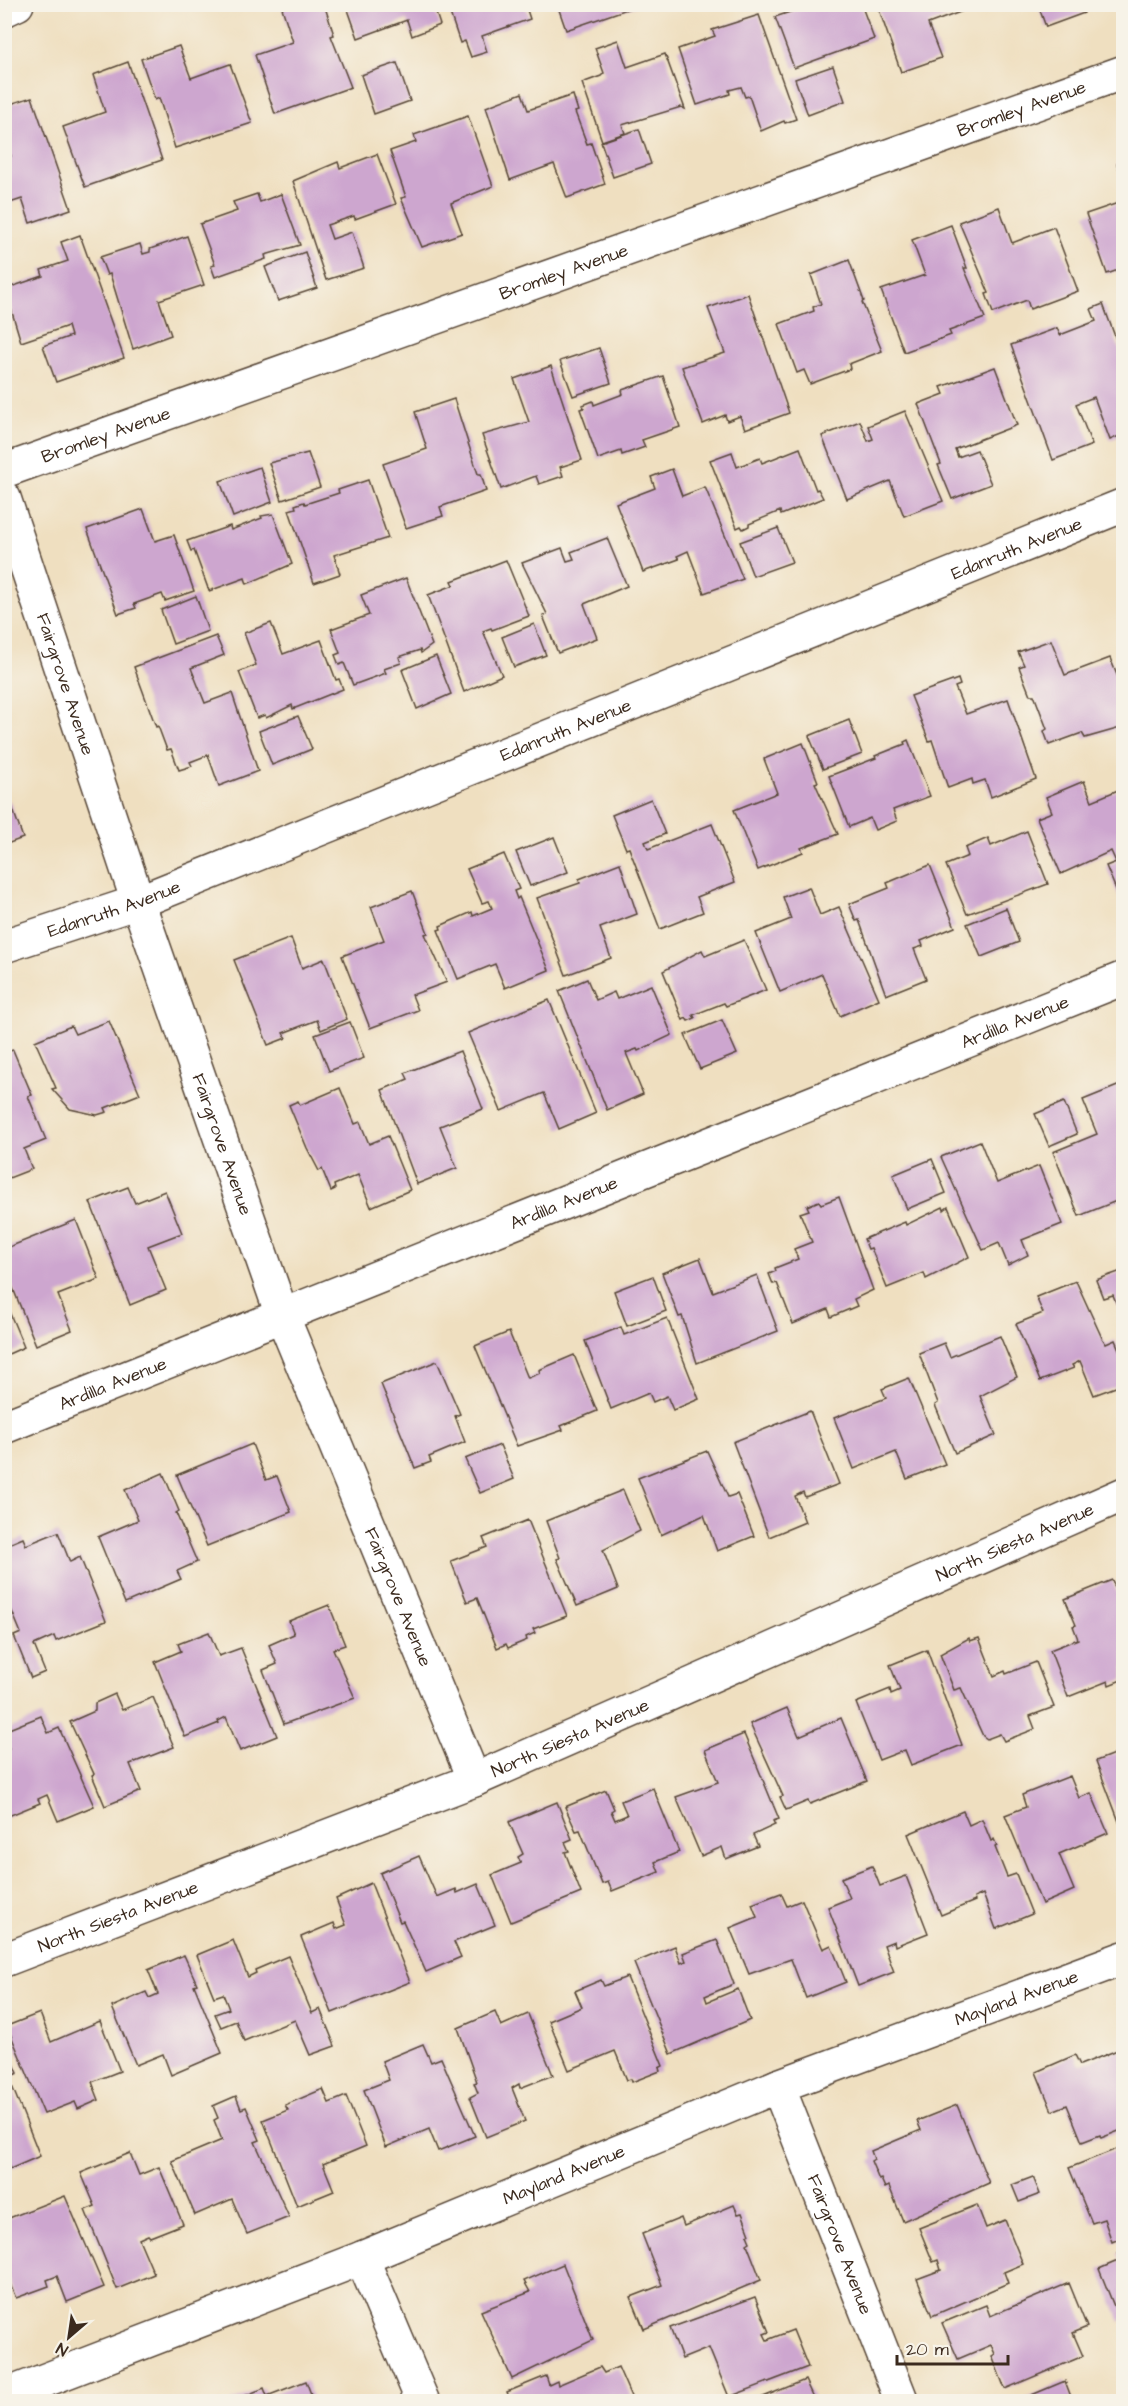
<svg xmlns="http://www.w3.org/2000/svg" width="1128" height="2406" font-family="'Architects Daughter',sans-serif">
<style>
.building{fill:#cda6cf}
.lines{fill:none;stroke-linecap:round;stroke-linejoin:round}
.minor-casing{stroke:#564536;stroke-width:36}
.minor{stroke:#fff;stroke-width:33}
.labels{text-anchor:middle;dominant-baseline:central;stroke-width:4.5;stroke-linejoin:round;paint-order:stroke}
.street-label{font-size:18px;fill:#3b2a1e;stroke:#f7f3e8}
</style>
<rect width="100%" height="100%" fill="#f7f3e8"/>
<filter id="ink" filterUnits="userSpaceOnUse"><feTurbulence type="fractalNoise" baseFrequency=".0167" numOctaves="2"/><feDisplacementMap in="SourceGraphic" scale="12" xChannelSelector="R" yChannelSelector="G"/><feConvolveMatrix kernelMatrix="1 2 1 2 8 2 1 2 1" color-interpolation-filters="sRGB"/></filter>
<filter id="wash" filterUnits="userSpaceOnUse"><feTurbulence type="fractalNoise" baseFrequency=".008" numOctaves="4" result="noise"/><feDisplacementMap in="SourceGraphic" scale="24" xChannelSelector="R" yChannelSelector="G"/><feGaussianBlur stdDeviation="1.35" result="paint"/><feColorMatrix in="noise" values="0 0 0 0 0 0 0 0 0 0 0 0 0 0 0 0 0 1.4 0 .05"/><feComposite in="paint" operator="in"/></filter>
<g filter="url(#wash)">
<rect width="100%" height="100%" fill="#efdfc0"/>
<g id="blocks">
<!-- building -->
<g class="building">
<polygon points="293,4 324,4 334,35 331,36 351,87 275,114 255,55 293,42 282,8"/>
<polygon points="346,4 433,4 440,25 412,36 407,20 358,38"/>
<polygon points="445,4 525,4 530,19 482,36 487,52 471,57 465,41 460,43 448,7"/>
<polygon points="557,4 639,4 639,5 566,30"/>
<polygon points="801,4 861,4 874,39 794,68 775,17 802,8"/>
<polygon points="877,4 970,4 971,8 928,24 941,58 901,72"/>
<polygon points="1038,5 1081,5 1084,13 1046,27"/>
<polygon points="759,15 796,119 785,123 784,121 761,131 749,96 745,97 741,87 729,90 730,94 697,105 678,49 715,36 712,30"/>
<polygon points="618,40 627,67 665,54 685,109 681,107 622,125 625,133 602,141 582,83 601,76 604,73 595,48"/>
<polygon points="179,46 191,78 230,64 252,123 175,148 159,98 155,100 141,59"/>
<polygon points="128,62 162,160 85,187 63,127 105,112 93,75"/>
<polygon points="397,63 410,101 374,114 361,75"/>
<polygon points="833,66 845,101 808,115 795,79"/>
<polygon points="522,93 528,110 573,95 578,111 575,112 587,144 591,143 605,184 567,198 554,164 510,180 486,107"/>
<polygon points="32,97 71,209 30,223 22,199 4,205 4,158 11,156 4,138 4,106"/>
<polygon points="468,116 493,186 451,203 462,233 422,247 401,198 406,197 390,151 416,142 414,135"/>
<polygon points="639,129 651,164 613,177 601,142"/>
<polygon points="377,154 396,204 355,219 354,216 327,225 332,239 352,232 364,268 326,280 293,181 338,162 340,168"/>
<polygon points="1124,161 1124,181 1123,181 1117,164"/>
<polygon points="257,194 260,202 281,194 300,245 265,255 266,259 215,277 211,266 215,265 200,224 237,211 233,202"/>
<polygon points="1124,201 1124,268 1107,274 1086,214"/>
<polygon points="999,207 1012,243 1054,227 1078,291 1030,309 1027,300 993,313 986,294 989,293 959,222"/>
<polygon points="951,225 967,268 964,268 985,318 949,331 951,335 904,352 881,290 925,275 912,240"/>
<polygon points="80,235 124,358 56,382 43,346 71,336 68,326 21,342 5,289 43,276 41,270 68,261 61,242"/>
<polygon points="187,236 204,285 159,300 171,335 133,349 110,274 107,275 100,257 140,244 143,254 150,252 150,249"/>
<polygon points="305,252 317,288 278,301 265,267"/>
<polygon points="849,260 864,301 862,302 882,351 849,364 850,369 810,384 804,370 797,373 779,324 814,311 813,307 821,304 811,275"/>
<polygon points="748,294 789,413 745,429 740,416 727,421 725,415 703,424 682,367 725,353 708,308"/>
<polygon points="1103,304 1124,361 1124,434 1110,440 1094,397 1076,404 1092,445 1053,460 1011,345 1057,328 1060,335 1096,321 1091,309"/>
<polygon points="599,348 611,383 573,396 560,361"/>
<polygon points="551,366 582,460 560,467 563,476 539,484 536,476 501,489 482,435 529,422 514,379"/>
<polygon points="995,367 1017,425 955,449 958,457 977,450 991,484 952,499 938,465 941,464 918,404 944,394 941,387"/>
<polygon points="663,376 680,427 642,440 645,447 622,455 621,451 598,459 580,409 584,408 583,405 593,401 594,405 623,394 622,390"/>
<polygon points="454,399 478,474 481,474 486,491 440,507 443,516 406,528 383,464 427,449 415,412"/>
<polygon points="905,411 943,501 904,516 890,481 847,499 822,436 860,421 868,441 873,439 868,426"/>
<polygon points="800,448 816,490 818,489 823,498 781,515 780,511 749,524 749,526 743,529 741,526 737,528 710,460 732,452 737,467 760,458 762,463"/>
<polygon points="308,453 320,487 282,500 269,463"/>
<polygon points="260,467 272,502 233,517 220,481"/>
<polygon points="672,469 682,496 705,487 743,579 704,593 688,551 677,556 679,559 643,572 616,503 655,488 651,477"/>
<polygon points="368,480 388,538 334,555 340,574 314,583 289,510 296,508 295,505 304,502 305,504 339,493 338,490"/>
<polygon points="143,509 155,541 174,535 194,591 165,601 162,594 134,604 136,608 118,614 87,529"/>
<polygon points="273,514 292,564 247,584 245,578 209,591 194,550 191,551 187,541 230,526 231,530 262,518 261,516"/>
<polygon points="778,528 792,562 753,576 740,542"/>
<polygon points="607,538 627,586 584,604 597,638 558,653 543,616 547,614 522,563 562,548 567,561 574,559 571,552"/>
<polygon points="506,560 529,616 492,630 491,628 483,631 502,675 464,692 428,595 454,585 452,581"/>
<polygon points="406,578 432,645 421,653 420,650 399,657 401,663 384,669 386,673 353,685 344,663 339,665 335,655 340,653 331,629 369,615 361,595"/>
<polygon points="196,596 208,631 173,644 161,610"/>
<polygon points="271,623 283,654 321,640 336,680 339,679 343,689 293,709 292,705 266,718 265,715 257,718 239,672 256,665 244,633"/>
<polygon points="534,624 546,655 514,667 502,637"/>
<polygon points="216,636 224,655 191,668 205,703 232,693 258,771 219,786 208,755 190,762 192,766 179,770 171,749 167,750 158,726 156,727 134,667"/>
<polygon points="1051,640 1065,675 1110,658 1124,692 1124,727 1085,738 1082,733 1049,745 1044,731 1047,729 1034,695 1030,695 1019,667 1024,665 1018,652"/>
<polygon points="436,656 451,694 417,709 402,670"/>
<polygon points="958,679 960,685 955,687 966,714 1008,699 1036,779 991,797 985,780 973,784 972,779 948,788 932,740 929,741 911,696"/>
<polygon points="298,716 312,749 272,765 259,731"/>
<polygon points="849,720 862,754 823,769 809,736"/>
<polygon points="908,740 930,796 893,810 897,821 875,830 870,818 849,827 829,776 876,758 875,756 905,744 904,742"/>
<polygon points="803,743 818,782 815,783 838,834 801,848 803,852 758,870 734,810 777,793 764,759"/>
<polygon points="1084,781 1092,801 1118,790 1124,803 1124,898 1120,899 1106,866 1116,862 1111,851 1061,874 1037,818 1052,812 1046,797"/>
<polygon points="651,799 665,834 645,842 648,849 712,824 735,882 697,897 703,912 660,929 629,848 626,849 612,815"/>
<polygon points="10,801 23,838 4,845 4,803"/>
<polygon points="1027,831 1048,884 967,914 946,865 968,856 965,848 988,838 991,846"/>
<polygon points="554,837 568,872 530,886 516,852"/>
<polygon points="504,854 519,889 514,891 517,899 519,897 549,970 505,988 495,964 458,979 438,930 441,929 440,926 472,912 473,916 492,908 489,901 482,903 467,869"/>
<polygon points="620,863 637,914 600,928 611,958 566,975 537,898 580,883 579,879"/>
<polygon points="930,865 955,927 921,941 923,946 914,949 926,979 886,995 859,920 856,921 849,904 889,888 887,883"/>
<polygon points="809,887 820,915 839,907 879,999 840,1016 822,974 780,992 756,933 791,919 783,897"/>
<polygon points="412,891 428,933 425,934 447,982 412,995 418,1010 370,1028 342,956 384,940 371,907"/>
<polygon points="1006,908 1019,942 981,957 967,924"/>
<polygon points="291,938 302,968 324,959 347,1019 321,1030 317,1020 283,1033 286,1038 268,1045 234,960"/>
<polygon points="744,940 766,990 726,1006 724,1003 693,1015 695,1018 688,1021 686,1018 683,1020 663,971 702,950 705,956"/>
<polygon points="587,979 596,1000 614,992 617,999 651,985 672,1035 638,1051 637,1049 626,1053 643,1094 607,1110 559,991"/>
<polygon points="549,1000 596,1113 559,1129 544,1093 501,1111 468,1033"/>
<polygon points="722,1020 737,1054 700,1069 685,1035"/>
<polygon points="109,1021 140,1094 105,1108 107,1112 97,1115 70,1109 52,1089 56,1088 35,1041 71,1026 75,1034"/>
<polygon points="350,1022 364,1058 329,1071 315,1035"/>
<polygon points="13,1050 32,1095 28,1096 46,1140 24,1149 32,1169 4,1180 4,1053"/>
<polygon points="460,1051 483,1109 440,1126 457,1168 417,1184 382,1090 408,1079 405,1073"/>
<polygon points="1120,1085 1124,1093 1124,1198 1079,1216 1053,1152 1097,1134 1083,1100"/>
<polygon points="340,1088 355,1124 360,1122 369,1144 388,1136 410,1190 371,1207 358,1175 334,1185 335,1189 331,1191 322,1169 319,1171 307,1148 289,1105 298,1101 300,1105"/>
<polygon points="1064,1102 1077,1134 1049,1146 1035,1114"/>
<polygon points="980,1141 997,1183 1039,1166 1062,1224 1022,1240 1028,1255 1008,1265 999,1243 983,1250 941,1157"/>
<polygon points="932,1159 946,1193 907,1209 893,1175"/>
<polygon points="128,1187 135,1203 165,1191 182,1233 148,1246 166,1290 130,1305 90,1202"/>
<polygon points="839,1197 873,1290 854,1299 857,1306 831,1317 828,1309 793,1324 777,1283 773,1284 769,1274 776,1271 775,1268 798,1259 794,1249 812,1242 800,1213 809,1210 807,1206 819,1201 821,1204"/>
<polygon points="943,1207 944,1210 948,1207 969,1257 926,1279 924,1273 887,1288 871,1248 868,1249 864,1239 905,1222 906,1225"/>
<polygon points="76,1220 99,1279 58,1295 72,1330 36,1345 4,1266 4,1249"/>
<polygon points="700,1258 713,1292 757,1275 778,1331 697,1363 682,1316 679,1317 662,1273"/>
<polygon points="1124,1270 1124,1320 1123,1320 1113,1295 1103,1298 1096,1280"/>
<polygon points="653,1276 666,1311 627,1326 614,1291"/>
<polygon points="1076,1281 1102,1338 1106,1344 1115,1340 1124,1361 1124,1384 1094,1395 1080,1361 1072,1365 1074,1368 1040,1381 1016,1324 1043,1313 1036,1297"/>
<polygon points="8,1309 24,1347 4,1356 4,1310"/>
<polygon points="667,1318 699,1399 673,1410 667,1396 653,1402 649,1393 611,1409 585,1341 621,1327 624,1335"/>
<polygon points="509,1332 528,1378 540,1373 539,1370 574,1355 597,1411 561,1426 563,1430 517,1446 475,1346"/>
<polygon points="1000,1336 1017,1377 980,1396 996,1435 955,1453 935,1405 938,1403 919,1353 944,1343 950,1357"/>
<polygon points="437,1361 460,1414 455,1416 465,1442 429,1457 431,1462 415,1468 381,1384"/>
<polygon points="909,1378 945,1464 907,1479 896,1452 854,1469 834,1418 886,1398 882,1389"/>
<polygon points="810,1411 839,1484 805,1497 803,1492 795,1496 805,1522 769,1537 733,1442"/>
<polygon points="252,1444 266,1480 277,1476 291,1512 207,1546 177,1475"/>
<polygon points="500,1445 514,1479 480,1493 465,1459"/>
<polygon points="707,1451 728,1497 737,1494 754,1536 717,1551 704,1515 661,1535 638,1478"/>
<polygon points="163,1473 179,1511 176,1513 197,1562 177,1571 181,1579 125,1603 98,1537 138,1520 125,1490"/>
<polygon points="623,1490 640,1531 603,1550 618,1589 577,1606 557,1559 560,1558 546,1521"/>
<polygon points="528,1520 567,1616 533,1629 535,1633 526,1637 527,1640 508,1648 506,1644 497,1648 477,1598 467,1602 451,1561 487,1547 483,1538"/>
<polygon points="58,1532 70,1562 80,1557 106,1621 56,1641 54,1636 34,1645 45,1672 31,1678 14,1636 21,1633 4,1592 4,1546 23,1538 26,1545"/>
<polygon points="1112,1580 1124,1609 1124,1679 1109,1685 1108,1681 1068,1697 1050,1650 1078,1639 1073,1626 1076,1625 1065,1599"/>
<polygon points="329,1605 345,1645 333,1649 355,1698 284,1724 263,1670 277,1664 269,1645 294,1634 289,1621"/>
<polygon points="209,1632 219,1656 241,1648 277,1736 240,1751 226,1717 218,1721 219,1723 185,1737 155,1662 181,1651 178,1644"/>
<polygon points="969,1638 970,1641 979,1638 994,1676 1005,1671 1006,1674 1036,1662 1054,1707 1030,1716 1035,1729 1004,1741 1000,1734 987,1739 983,1736 961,1688 954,1690 940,1654"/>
<polygon points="927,1650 962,1745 911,1765 905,1750 879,1760 856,1703 890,1689 891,1694 900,1690 890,1665"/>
<polygon points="115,1694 122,1710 153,1697 174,1747 130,1764 141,1791 105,1806 92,1775 94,1774 70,1722 95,1711 95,1703"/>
<polygon points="787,1708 799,1736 841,1718 867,1781 810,1804 808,1801 786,1810 780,1797 783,1796 750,1724"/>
<polygon points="41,1716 48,1733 59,1728 94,1806 58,1821 47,1795 38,1799 40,1803 6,1817 4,1751 9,1749 4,1731"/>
<polygon points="744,1734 779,1819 773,1821 775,1825 753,1835 758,1846 726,1859 722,1847 701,1856 676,1797 718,1782 705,1750"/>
<polygon points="1124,1750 1124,1832 1123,1832 1096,1761"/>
<polygon points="1070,1776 1079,1798 1091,1793 1108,1833 1059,1854 1074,1890 1042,1904 1005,1815 1026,1807 1022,1795"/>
<polygon points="653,1788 679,1852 655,1862 659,1872 612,1891 608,1882 602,1884 580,1830 576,1831 565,1807 606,1790 614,1809 611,1811 615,1820 627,1815 621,1801"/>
<polygon points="557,1802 572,1839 565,1842 569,1851 565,1852 581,1893 511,1922 492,1875 521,1863 518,1857 523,1854 509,1822"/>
<polygon points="963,1811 969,1825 982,1819 991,1841 994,1839 997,1846 995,1847 1007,1877 1016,1874 1032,1914 996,1929 983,1894 974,1898 975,1901 941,1915 908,1834"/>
<polygon points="419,1856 437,1897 456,1889 457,1893 478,1884 495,1925 454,1942 461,1957 426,1972 403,1921 400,1922 380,1873"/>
<polygon points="872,1866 880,1886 906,1876 928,1933 895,1946 894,1941 884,1945 894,1972 858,1986 828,1907 850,1898 841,1878"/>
<polygon points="371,1883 410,1982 332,2013 301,1937 334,1923 336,1929 346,1925 336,1899"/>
<polygon points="781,1893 787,1906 802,1900 823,1949 831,1945 846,1982 806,1998 791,1959 749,1974 730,1928 757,1917 752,1904"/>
<polygon points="233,1940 248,1977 256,1973 255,1970 288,1956 312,2013 320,2009 335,2046 310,2055 295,2020 244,2041 236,2021 221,2027 215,2014 229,2009 223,1994 214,1997 197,1955"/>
<polygon points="717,1940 734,1984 705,1996 707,2002 738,1989 750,2020 671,2054 634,1963 675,1946 681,1963 686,1961 683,1953"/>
<polygon points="184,1955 197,1984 194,1985 222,2053 171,2075 163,2054 136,2065 112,2007 146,1992 149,1998 158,1994 148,1970"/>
<polygon points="627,1977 663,2066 659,2068 660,2071 632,2082 631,2079 627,2080 615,2051 569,2070 549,2021 582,2007 575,1991 601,1980 604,1986"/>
<polygon points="495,2012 501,2026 528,2014 553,2075 520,2088 519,2084 512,2088 525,2121 486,2137 470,2097 478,2093 474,2083 477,2082 458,2028"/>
<polygon points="40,2013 51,2042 100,2021 120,2071 92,2082 99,2100 78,2109 75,2102 44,2114 7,2026"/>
<polygon points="4,2041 18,2073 11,2076 12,2079 10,2081 40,2156 10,2169 4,2157"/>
<polygon points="423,2044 431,2062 441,2058 475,2136 438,2151 429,2129 386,2147 364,2090 389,2080 382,2061"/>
<polygon points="1120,2049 1124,2057 1124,2129 1101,2138 1100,2135 1082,2142 1067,2105 1052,2111 1036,2072 1075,2055 1080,2065"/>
<polygon points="323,2089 329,2103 346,2096 366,2146 323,2164 334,2191 297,2206 263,2120 288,2110 285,2105"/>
<polygon points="236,2096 241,2109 246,2107 260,2140 255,2142 289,2217 247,2234 232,2199 195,2215 172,2161 222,2140 214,2120 218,2118 213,2106"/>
<polygon points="957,2105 989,2183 903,2221 889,2186 885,2188 881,2179 879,2180 871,2161 874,2159 871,2151 921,2130 917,2121"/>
<polygon points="1124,2146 1124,2237 1112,2242 1104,2219 1092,2223 1069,2168"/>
<polygon points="130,2153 139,2175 159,2167 183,2224 150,2237 148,2235 139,2239 154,2274 117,2289 85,2210 95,2206 81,2173"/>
<polygon points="1033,2177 1040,2194 1019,2202 1012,2185"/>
<polygon points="65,2196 104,2287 67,2302 57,2276 47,2280 49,2286 16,2298 4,2270 4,2220"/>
<polygon points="734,2205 738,2214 742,2213 750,2234 747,2235 750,2242 747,2244 761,2280 644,2329 631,2297 662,2285 642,2234 681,2218 684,2226"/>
<polygon points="977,2205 986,2228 1005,2220 1023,2264 1004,2272 1008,2283 932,2316 917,2279 941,2270 938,2260 933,2262 919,2228"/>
<polygon points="1124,2251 1124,2320 1120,2321 1099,2269 1120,2260 1117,2253"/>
<polygon points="563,2264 593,2340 512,2379 481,2311 530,2292 524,2281"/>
<polygon points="1069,2283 1087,2327 1073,2333 1083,2356 1005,2389 992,2356 995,2354 991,2345 958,2359 942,2323 986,2305 990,2316"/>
<polygon points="755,2297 769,2332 764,2334 767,2340 793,2330 808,2367 729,2397 709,2348 682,2359 670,2328"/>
<polygon points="600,2367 604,2373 618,2367 632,2399 625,2402 511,2402 507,2392 546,2376 549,2385 557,2381 558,2385"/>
<polygon points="805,2380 815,2402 753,2402 753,2401"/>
<polygon points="306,2381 314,2402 230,2402 264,2388 267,2396"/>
<polygon points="1065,2381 1073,2402 1023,2402 1022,2399"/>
</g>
</g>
</g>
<g filter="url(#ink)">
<use href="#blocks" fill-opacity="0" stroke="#564536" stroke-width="1.5"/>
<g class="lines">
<defs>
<g id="minor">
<polyline points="4,10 17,4"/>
<path id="s1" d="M4,471L1124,72"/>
<path id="s2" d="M4,498L138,902L282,1315L474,1780"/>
<path id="s3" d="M4,946L138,902L1124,505"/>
<path id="s4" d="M4,1427L1124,978"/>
<path id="s5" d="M4,1960L474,1780L1124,1494"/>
<path id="s6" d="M778,2086L902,2402"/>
<polyline points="362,2258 423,2402"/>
<path id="s7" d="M4,2396L362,2258L778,2086L1124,1958"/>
</g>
</defs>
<!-- minor casing -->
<use href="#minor" class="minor-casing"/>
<!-- minor -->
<use href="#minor" class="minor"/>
</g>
</g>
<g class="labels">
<!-- street labels -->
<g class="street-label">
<text stroke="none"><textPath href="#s1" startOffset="1080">Bromley Avenue</textPath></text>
<text stroke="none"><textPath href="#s1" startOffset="594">Bromley Avenue</textPath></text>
<text stroke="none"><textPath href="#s1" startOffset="108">Bromley Avenue</textPath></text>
<text stroke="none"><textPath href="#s3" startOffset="1088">Edanruth Avenue</textPath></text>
<text stroke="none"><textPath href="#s2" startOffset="196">Fairgrove Avenue</textPath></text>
<text stroke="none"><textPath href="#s3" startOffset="602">Edanruth Avenue</textPath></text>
<text stroke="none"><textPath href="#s3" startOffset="116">Edanruth Avenue</textPath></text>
<text stroke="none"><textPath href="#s4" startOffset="1089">Ardilla Avenue</textPath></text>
<text stroke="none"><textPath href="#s2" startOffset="682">Fairgrove Avenue</textPath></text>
<text stroke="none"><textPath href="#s4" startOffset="603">Ardilla Avenue</textPath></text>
<text stroke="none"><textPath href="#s4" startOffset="117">Ardilla Avenue</textPath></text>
<text stroke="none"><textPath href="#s5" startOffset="1094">North Siesta Avenue</textPath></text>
<text stroke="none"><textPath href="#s2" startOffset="1168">Fairgrove Avenue</textPath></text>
<text stroke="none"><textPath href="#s5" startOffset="608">North Siesta Avenue</textPath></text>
<text stroke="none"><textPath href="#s5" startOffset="122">North Siesta Avenue</textPath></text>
<text stroke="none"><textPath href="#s7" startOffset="1088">Mayland Avenue</textPath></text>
<text stroke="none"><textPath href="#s7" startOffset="602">Mayland Avenue</textPath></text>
<text stroke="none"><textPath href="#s6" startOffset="170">Fairgrove Avenue</textPath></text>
</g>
</g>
<!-- margin -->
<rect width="1128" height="2406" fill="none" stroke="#f7f3e8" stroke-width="24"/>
<!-- north arrow -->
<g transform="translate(69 2337) rotate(209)" stroke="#f7f3e8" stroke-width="4.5" paint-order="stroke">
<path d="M0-4.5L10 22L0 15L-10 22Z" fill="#3b2a1e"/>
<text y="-9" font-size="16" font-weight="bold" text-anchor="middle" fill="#3b2a1e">N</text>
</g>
<!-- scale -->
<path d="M897 2355v9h111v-9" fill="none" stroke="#3b2a1e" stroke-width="3"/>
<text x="906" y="2355" font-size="18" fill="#3b2a1e" stroke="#f7f3e8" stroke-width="4.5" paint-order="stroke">20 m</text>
</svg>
